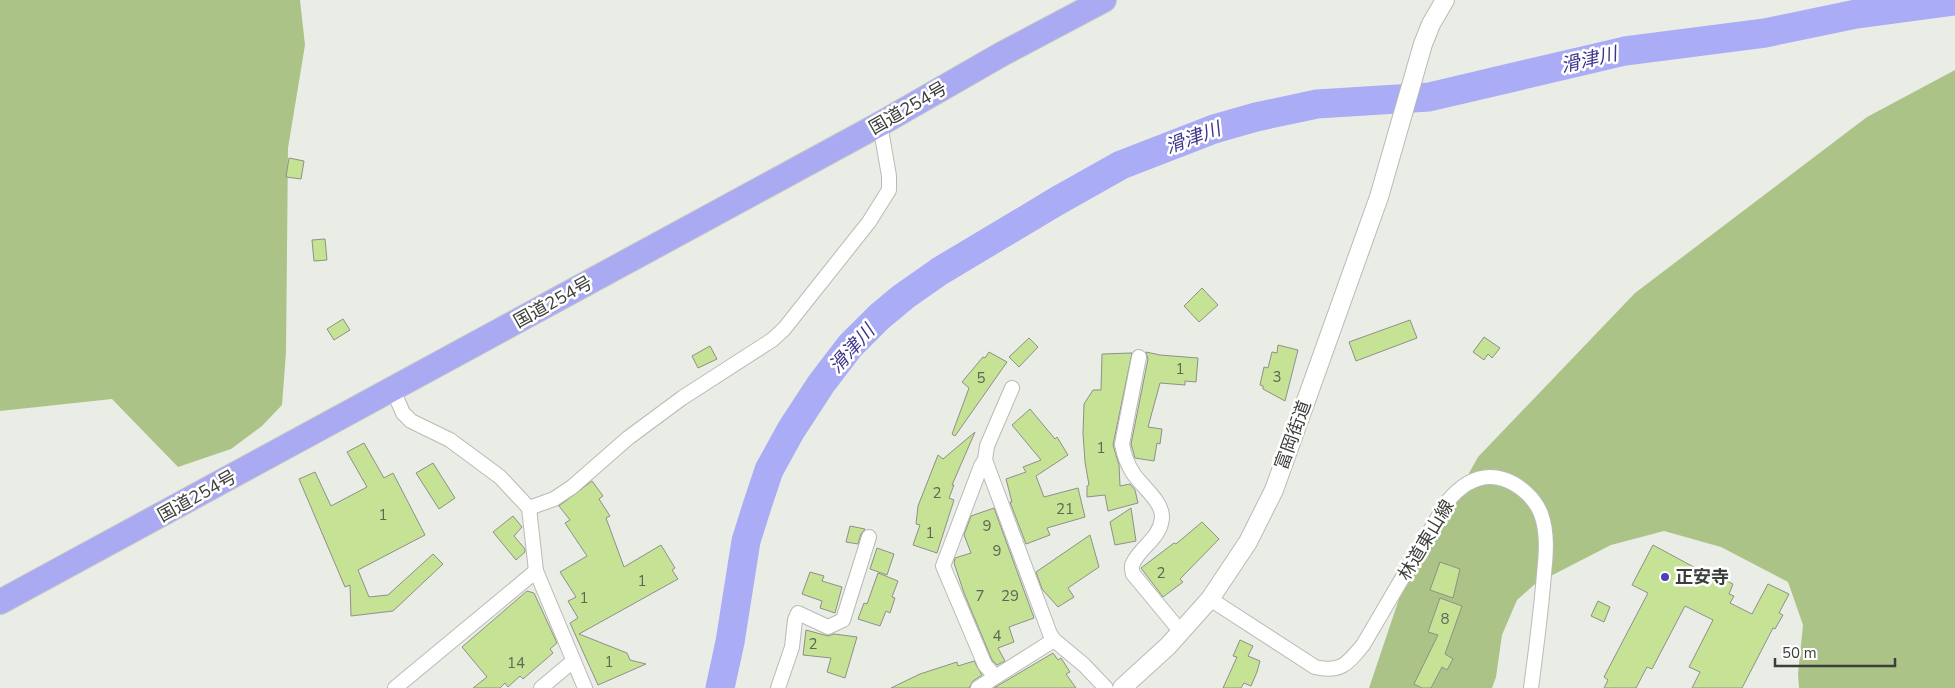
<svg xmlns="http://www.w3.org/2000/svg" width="1955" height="688" font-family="'Nunito Sans','Noto Sans JP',sans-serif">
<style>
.green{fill:#acc387}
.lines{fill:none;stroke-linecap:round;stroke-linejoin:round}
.river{stroke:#aaacf6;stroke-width:29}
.building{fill:#c5e295;stroke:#8e908a}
.minor-casing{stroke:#b8bbb4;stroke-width:16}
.tertiary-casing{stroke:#b8bbb4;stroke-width:20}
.trunk-casing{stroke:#c8c9c8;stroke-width:26}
.minor{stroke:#fff;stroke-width:14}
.tertiary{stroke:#fff;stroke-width:18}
.trunk{stroke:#aaaaf3;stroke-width:24}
.poi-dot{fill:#4e40b7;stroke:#fff;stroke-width:2}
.labels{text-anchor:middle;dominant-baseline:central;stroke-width:5;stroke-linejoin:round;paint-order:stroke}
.number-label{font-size:15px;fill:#5e6752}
.street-label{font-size:18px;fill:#3c3e3b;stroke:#fff}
.poi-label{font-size:18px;font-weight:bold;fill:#3c3e3b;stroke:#fff;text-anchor:start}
.water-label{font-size:19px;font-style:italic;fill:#3d368b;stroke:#fff}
</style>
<rect width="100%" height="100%" fill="#eaede6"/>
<!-- green -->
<g class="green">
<polygon points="0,0 300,0 305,45 288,148 286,353 282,405 262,426 231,449 178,467 112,399 0,411"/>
<polygon points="1955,70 1955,688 1799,688 1798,674 1803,625 1788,582 1721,547 1664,531 1611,545 1535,584 1517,600 1502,635 1496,677 1492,688 1369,688 1399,599 1478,457 1635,293 1867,117"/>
</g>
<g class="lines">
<!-- river -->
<polyline class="river" points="720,688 730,642 746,541 757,506 769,470 791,430 821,384 850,346 879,317 903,297 940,271 1057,201 1121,165 1214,129 1256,117 1317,104 1429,97 1625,51 1765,33 1856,14 1955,1"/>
</g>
<!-- building -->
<g class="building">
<polygon points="289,158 304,161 301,179 286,177"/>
<polygon points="325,239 327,260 314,261 312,240"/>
<polygon points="1202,288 1218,305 1199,322 1184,306"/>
<polygon points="343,319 350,330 334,340 327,329"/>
<polygon points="1410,320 1417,338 1356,361 1349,342"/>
<polygon points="1484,337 1500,348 1492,358 1488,354 1484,360 1473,352"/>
<polygon points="1029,338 1038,347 1019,367 1009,357"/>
<polygon points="1278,345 1298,350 1285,401 1263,389 1263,386 1260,385 1264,367 1268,368 1272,352 1277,353"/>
<polygon points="710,346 717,359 698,368 692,356"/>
<polygon points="989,352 1007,362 955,436 952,434 969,388 962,382 983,357 985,358"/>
<polygon points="1146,352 1160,355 1198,358 1196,382 1185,381 1185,385 1160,383 1148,427 1162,429 1160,444 1157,443 1154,461 1135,458 1131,444 1148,359"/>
<polygon points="1132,353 1113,445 1119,465 1120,486 1130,484 1135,490 1138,503 1108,511 1105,495 1087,497 1087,486 1089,485 1085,462 1083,433 1084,404 1093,390 1101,390 1102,354"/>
<polygon points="1030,409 1055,439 1057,437 1068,455 1036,476 1044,497 1078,488 1085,517 1047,528 1050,535 1026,544 1010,502 1012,502 1006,479 1026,472 1023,467 1041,460 1012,425"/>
<polygon points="975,432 952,485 954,485 949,498 954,500 937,553 913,545 920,525 916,524 918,506 938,455 943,459"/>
<polygon points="364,443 384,478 393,473 425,535 358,570 369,597 388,595 433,554 443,564 393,611 351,616 350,585 345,587 299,479 315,472 331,506 367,487 347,452"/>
<polygon points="433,463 455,498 439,509 416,473"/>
<polygon points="592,481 603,496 599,499 610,516 606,518 624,567 661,545 675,568 672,570 678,579 579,634 627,653 630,660 646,664 598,685 570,623 578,618 568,601 576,597 560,572 587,556 565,523 570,520 559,506"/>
<polygon points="994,508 1034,618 1009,627 1014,642 998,648 1005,661 997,665 992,660 964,593 954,563 955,558 971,553 964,535 971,516"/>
<polygon points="1131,508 1136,541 1115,545 1110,522"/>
<polygon points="513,516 522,527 514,536 525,549 525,552 516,560 493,532"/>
<polygon points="1202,522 1219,539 1180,579 1183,582 1163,597 1141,568 1174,543 1176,544"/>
<polygon points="850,526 865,529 861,534 858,544 846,542"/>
<polygon points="1090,535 1099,567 1068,588 1074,597 1058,607 1042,589 1036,572"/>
<polygon points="1653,545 1703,572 1704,570 1733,584 1729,594 1734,596 1730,603 1752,614 1768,584 1789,594 1779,613 1783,615 1775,629 1773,628 1742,688 1692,688 1700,672 1689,667 1713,620 1685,606 1652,669 1647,667 1636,688 1604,688 1608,680 1604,677 1648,593 1632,585"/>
<polygon points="877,548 894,554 887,575 870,569"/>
<polygon points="1440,562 1460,569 1453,598 1430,590"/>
<polygon points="810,572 824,576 822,581 842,587 835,613 820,608 822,601 802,594"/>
<polygon points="878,573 898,581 892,597 895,598 890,613 886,611 880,626 858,619 864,603 867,604"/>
<polygon points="527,591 534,593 557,643 550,649 553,653 523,679 520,676 508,687 505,683 500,688 473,688 487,677 462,647"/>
<polygon points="1440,598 1462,606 1445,654 1453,659 1447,670 1442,667 1431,688 1422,688 1414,684 1438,635 1428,632"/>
<polygon points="1598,601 1610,607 1604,622 1591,616"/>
<polygon points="806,630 828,636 834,634 857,637 845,678 827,672 831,658 803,655"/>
<polygon points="1240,640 1253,646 1248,656 1260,661 1257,672 1251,686 1244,683 1241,688 1223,688 1237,657 1233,656"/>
<polygon points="1053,653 1058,660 1061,658 1070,672 1066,674 1076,688 994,688"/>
<polygon points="974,661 982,675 973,681 969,688 891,688 920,674 957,662 958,666"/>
</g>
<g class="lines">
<defs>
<g id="minor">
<path d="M1139,357L1122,444C1124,455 1127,464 1133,473C1141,486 1163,501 1162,518C1160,539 1141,546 1133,563C1131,566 1132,570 1133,574L1181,632"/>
<polyline points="1012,388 987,446 985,460 1050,634 1054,640 1084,665 1106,688"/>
<polyline points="393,390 403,413 411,421 450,440 500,477 529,508 536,571 585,688"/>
<polyline points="985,460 981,466 943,566 985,665 995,676"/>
<polyline points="529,508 554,499 572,487 628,438 682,398 772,340 784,329 869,222 889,190 889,176 880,124"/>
<path d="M1210,599L1315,667C1341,673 1347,664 1363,645L1447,502C1461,485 1480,472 1503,479C1519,484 1535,498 1541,514C1548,533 1546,555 1544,574C1541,613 1536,650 1531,688"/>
<polyline points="395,688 536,571"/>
<polyline points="541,688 573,661"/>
<polyline points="778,688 792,647 795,620 798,613 828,627 843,620 869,537"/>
<polyline points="978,688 1054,640"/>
</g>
<polyline id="tertiary" points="1122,688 1168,646 1210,599 1248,542 1274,490 1379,197 1423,44 1431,24 1445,0"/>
<polyline id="trunk" points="0,602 880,124 1002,54 1104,0"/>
</defs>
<!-- minor casing -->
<use href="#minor" class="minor-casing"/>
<!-- tertiary casing -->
<use href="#tertiary" class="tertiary-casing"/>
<!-- trunk casing -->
<use href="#trunk" class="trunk-casing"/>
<!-- minor -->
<use href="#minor" class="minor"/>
<!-- tertiary -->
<use href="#tertiary" class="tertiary"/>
<!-- trunk -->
<use href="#trunk" class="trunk"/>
</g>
<!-- markers -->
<circle class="poi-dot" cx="1665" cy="577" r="5"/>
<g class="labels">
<!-- number labels -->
<g class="number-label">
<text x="1180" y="369">1</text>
<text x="1277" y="377">3</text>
<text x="981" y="378">5</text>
<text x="1101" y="448">1</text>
<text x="937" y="493">2</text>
<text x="1065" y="509">21</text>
<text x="383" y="515">1</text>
<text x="987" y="526">9</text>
<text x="930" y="533">1</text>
<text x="997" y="551">9</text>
<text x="1161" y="573">2</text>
<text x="642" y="581">1</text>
<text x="980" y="596">7</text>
<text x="1010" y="596">29</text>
<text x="584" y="598">1</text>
<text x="1445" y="619">8</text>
<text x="997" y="636">4</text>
<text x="813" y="644">2</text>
<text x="609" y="662">1</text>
<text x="516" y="663">14</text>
</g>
<!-- street labels -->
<g class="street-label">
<text transform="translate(908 108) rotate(-30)">国道254号</text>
<text transform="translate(553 302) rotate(-29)">国道254号</text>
<text transform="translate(1293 435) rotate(-70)">富岡街道</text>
<text transform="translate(197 496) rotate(-29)">国道254号</text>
<text transform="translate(1426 540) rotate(-59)">林道東山線</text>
</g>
<!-- poi labels -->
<g class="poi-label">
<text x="1675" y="577">正安寺</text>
</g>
<!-- water labels -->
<g class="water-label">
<text transform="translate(1589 60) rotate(-13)">滑津川</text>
<text transform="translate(1193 138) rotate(-20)">滑津川</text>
<text transform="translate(852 349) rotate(-48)">滑津川</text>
</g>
</g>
<!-- scale -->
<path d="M1775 658v8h120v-8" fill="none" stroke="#3c3e3b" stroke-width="2.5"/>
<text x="1782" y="658" font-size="15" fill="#3c3e3b" stroke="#ffffff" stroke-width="4" paint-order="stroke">50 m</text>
</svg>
